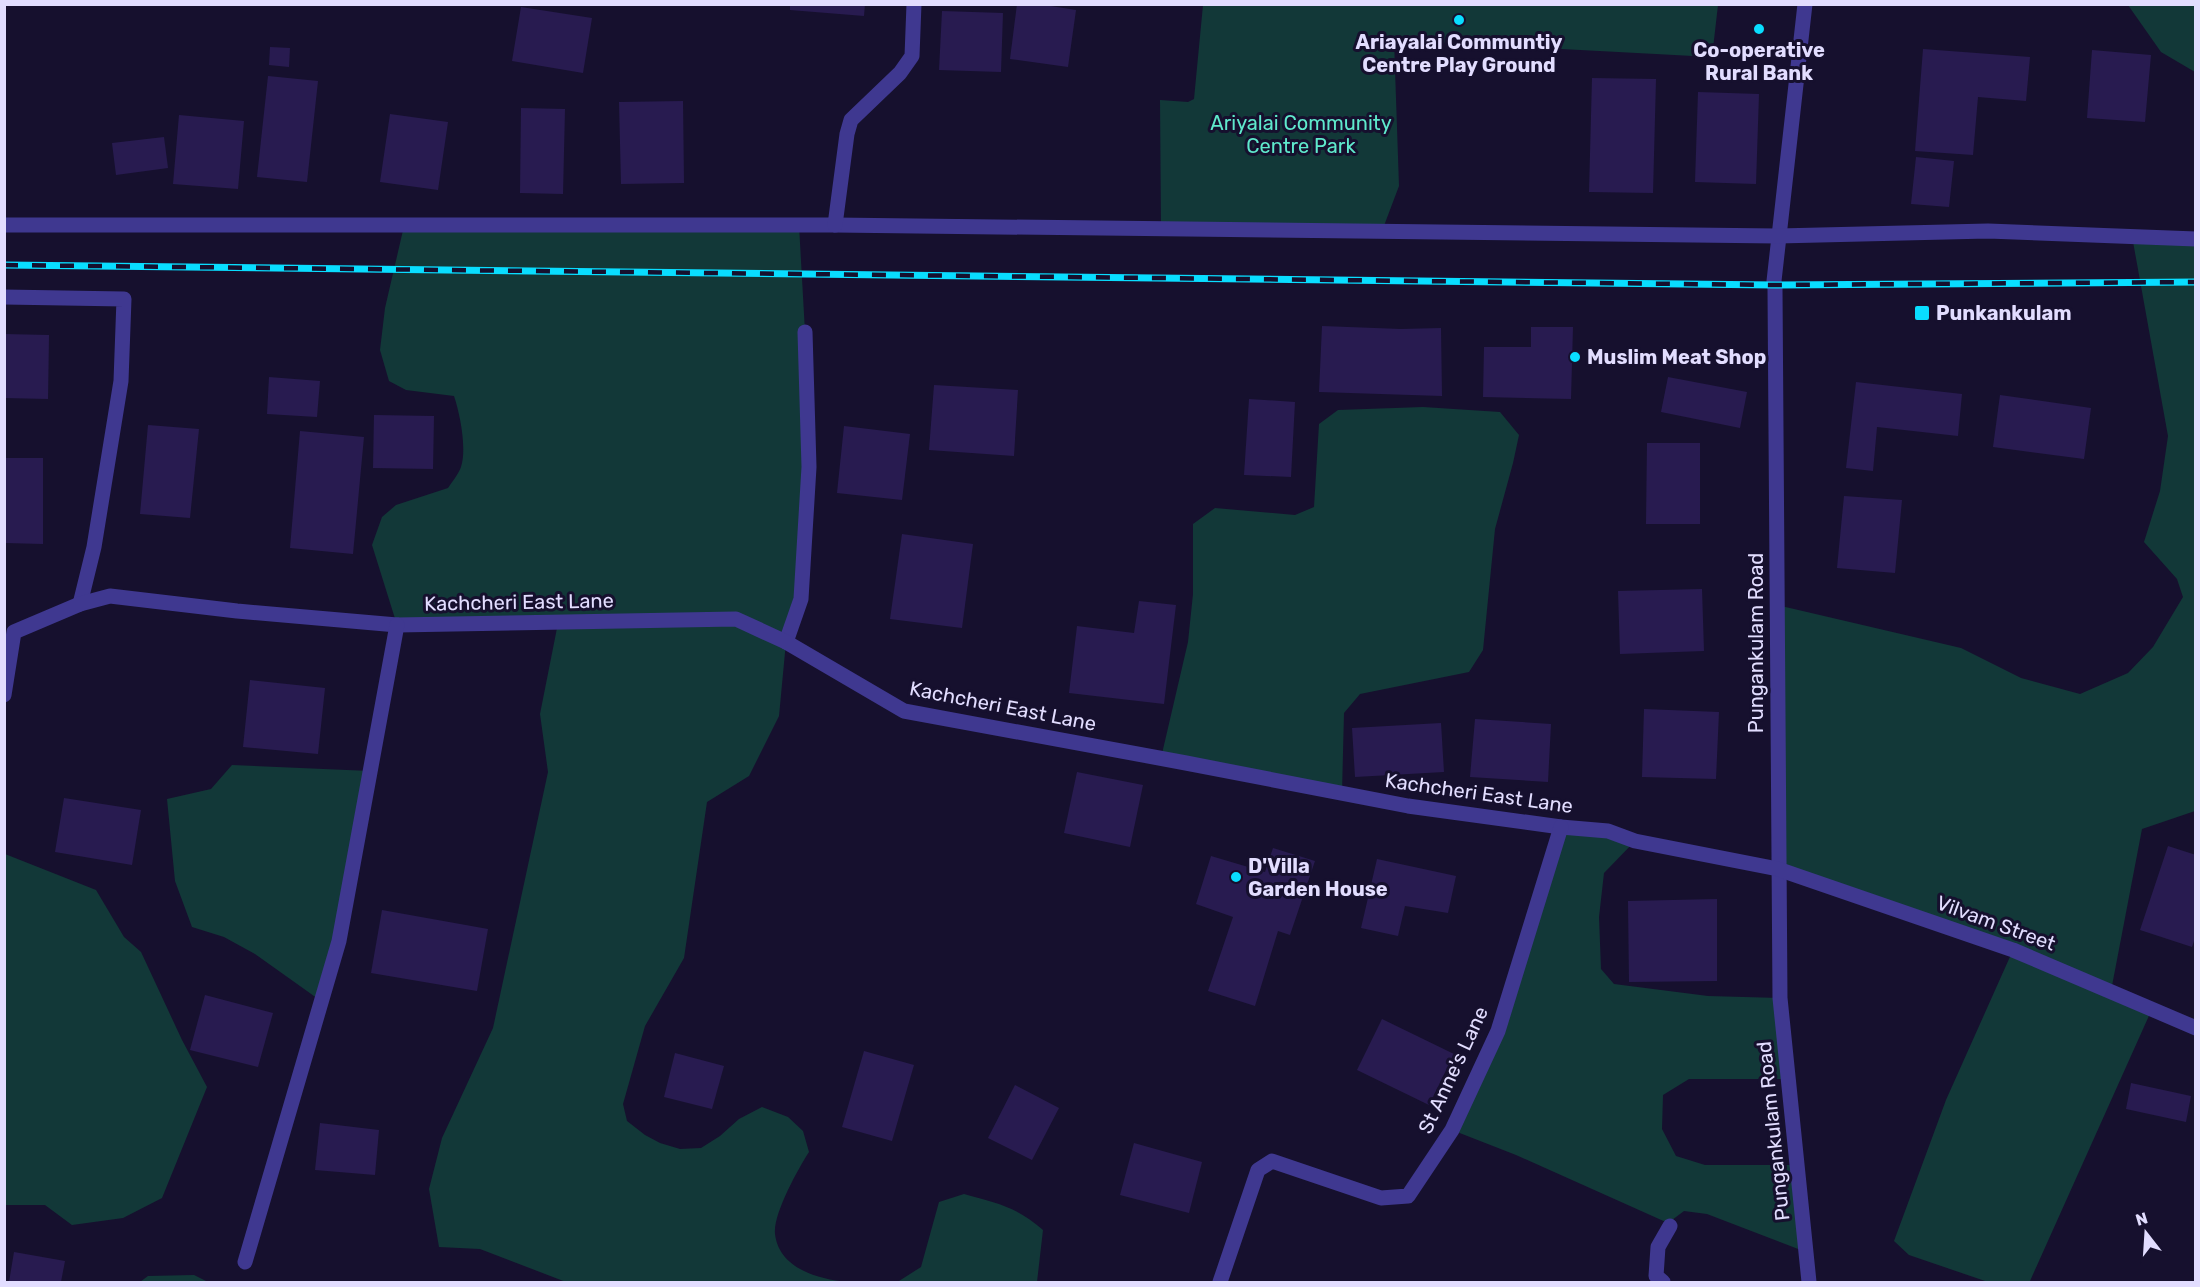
<svg xmlns="http://www.w3.org/2000/svg" width="2200" height="1287" font-family="Rubik,sans-serif">
<style>
.green{fill:#123838}
.building{fill:#281b50}
.lines{fill:none;stroke-linecap:round;stroke-linejoin:round}
.minor{stroke:#3f3890;stroke-width:15}
.rail-casing{stroke:#09ddff;stroke-width:7}
.rail{stroke:#16102e;stroke-width:4.5;stroke-dasharray:14;stroke-linecap:butt}
.poi-dot{fill:#09ddff;stroke:#16102e;stroke-width:2}
.labels{text-anchor:middle;dominant-baseline:central;stroke-width:6;stroke-linejoin:round;paint-order:stroke}
.poi-label{font-size:20px;font-weight:bold;fill:#e2ddff;stroke:#16102e;text-anchor:start}
.park-label{font-size:20px;fill:#5fe9cc;stroke:#16102e}
.street-label{font-size:20px;fill:#e2ddff;stroke:#16102e}
</style>
<rect width="100%" height="100%" fill="#16102e"/>
<!-- green -->
<g class="green">
<polygon points="1203,5 1718,5 1712,57 1394,40 1399,186 1382,231 1161,229 1160,100 1188,102 1194,99"/>
<polygon points="2128,5 2195,5 2195,72 2161,52"/>
<path d="M799,225L805,332L801,599L786,642L779,716L749,776L707,802L684,958L645,1026L623,1104L627,1121L645,1135L660,1143L680,1149L701,1148L720,1136L739,1119L762,1107L788,1117L803,1131L809,1152C798,1169 773,1214 775,1234C779,1268 817,1279 847,1282H566L480,1249L439,1247L429,1189L442,1138L493,1028L548,772L540,714L558,623L397,625L372,545L382,517L396,505L448,488C452,482 458,475 461,467C467,449 460,414 454,396L406,390L389,381L380,350L385,308L404,226Z"/>
<polygon points="2132,236 2195,239 2195,811 2142,829 2111,991 2152,1009 2030,1281 1988,1282 1909,1255 1894,1241 1946,1100 2013,950 1778,869 1777,605 1961,648 2021,678 2080,694 2128,673 2153,647 2183,597 2177,579 2144,542 2160,491 2168,436"/>
<polygon points="1423,407 1500,412 1519,435 1513,463 1495,529 1483,650 1469,672 1360,694 1344,713 1342,793 1161,758 1188,642 1193,594 1193,524 1215,508 1295,515 1314,507 1319,424 1338,410"/>
<polygon points="232,765 370,771 321,1001 255,954 224,937 192,927 175,881 167,799 211,789"/>
<polygon points="1561,827 1635,841 1604,873 1599,917 1601,969 1614,984 1708,996 1780,998 1790,1079 1689,1079 1663,1095 1662,1129 1676,1156 1705,1165 1797,1165 1806,1252 1707,1214 1684,1211 1668,1223 1516,1155 1452,1130 1498,1031"/>
<polygon points="5,854 96,890 124,937 141,952 182,1040 207,1087 162,1198 123,1218 72,1225 45,1205 5,1205"/>
<path d="M964,1194C997,1203 1017,1207 1043,1230L1037,1282H890L899,1281L921,1267L939,1202Z"/>
<polygon points="194,1275 208,1282 140,1282 148,1276"/>
</g>
<!-- building -->
<g class="building">
<polygon points="790,4 865,4 864,16 790,10"/>
<polygon points="1017,4 1038,4 1076,10 1068,67 1010,59"/>
<polygon points="521,7 592,18 583,73 512,61"/>
<polygon points="942,11 1003,13 1001,72 939,70"/>
<polygon points="270,47 290,48 289,67 269,65"/>
<polygon points="1923,49 2030,57 2026,101 1978,97 1973,155 1915,151"/>
<polygon points="2092,50 2151,55 2145,122 2087,118"/>
<polygon points="268,76 318,81 307,182 257,177"/>
<polygon points="1592,78 1656,79 1653,193 1589,192"/>
<polygon points="1698,92 1759,94 1756,184 1695,182"/>
<polygon points="683,101 684,183 621,184 619,102"/>
<polygon points="521,108 565,109 563,194 520,193"/>
<polygon points="390,114 448,122 438,190 380,182"/>
<polygon points="179,115 244,121 238,189 173,184"/>
<polygon points="164,137 168,168 116,175 112,143"/>
<polygon points="1916,157 1954,161 1949,207 1911,204"/>
<polygon points="1322,326 1401,329 1441,328 1442,396 1319,392"/>
<polygon points="1531,327 1573,327 1571,399 1483,397 1484,347 1531,347"/>
<polygon points="4,334 49,335 48,399 4,398"/>
<polygon points="269,377 320,381 317,417 267,414"/>
<polygon points="1668,377 1747,392 1740,428 1661,412"/>
<polygon points="1856,382 1962,394 1958,436 1877,427 1873,471 1846,468"/>
<polygon points="934,385 1018,390 1014,456 929,450"/>
<polygon points="2000,395 2091,408 2084,459 1993,447"/>
<polygon points="1249,399 1295,402 1291,477 1244,475"/>
<polygon points="374,415 434,416 433,469 373,468"/>
<polygon points="148,425 199,429 190,518 140,514"/>
<polygon points="844,426 910,434 902,500 837,493"/>
<polygon points="300,431 364,437 353,554 290,548"/>
<polygon points="1647,443 1700,443 1700,524 1646,524"/>
<polygon points="5,458 43,458 43,544 5,543"/>
<polygon points="1844,496 1902,500 1895,573 1837,568"/>
<polygon points="902,534 973,544 962,628 890,619"/>
<polygon points="1702,589 1704,651 1620,654 1618,591"/>
<polygon points="1139,601 1176,605 1164,704 1069,693 1077,626 1134,633"/>
<polygon points="250,680 325,688 318,754 243,747"/>
<polygon points="1644,709 1719,712 1716,779 1642,777"/>
<polygon points="1475,719 1551,724 1548,782 1470,777"/>
<polygon points="1441,723 1444,772 1355,777 1352,728"/>
<polygon points="1077,772 1143,785 1130,847 1064,833"/>
<polygon points="64,798 141,810 132,865 55,852"/>
<polygon points="2168,846 2196,855 2196,935 2192,947 2140,930"/>
<polygon points="1273,848 1315,861 1290,935 1278,931 1255,1006 1208,991 1233,917 1196,904 1211,856 1265,872"/>
<polygon points="1377,859 1456,876 1448,913 1405,906 1398,936 1361,928"/>
<polygon points="1717,899 1717,981 1629,982 1628,901"/>
<polygon points="382,910 488,929 477,991 371,973"/>
<polygon points="205,995 273,1013 258,1067 190,1050"/>
<polygon points="1382,1019 1454,1054 1429,1105 1357,1070"/>
<polygon points="864,1051 914,1065 892,1141 842,1127"/>
<polygon points="675,1053 724,1066 712,1109 664,1097"/>
<polygon points="2131,1083 2191,1096 2186,1122 2126,1109"/>
<polygon points="1015,1085 1059,1108 1032,1160 988,1138"/>
<polygon points="320,1123 379,1130 375,1175 315,1170"/>
<polygon points="1134,1143 1202,1162 1189,1213 1120,1195"/>
<polygon points="14,1252 65,1261 61,1282 9,1282"/>
</g>
<g class="lines">
<!-- minor -->
<g class="minor">
<polyline points="1805,4 1774,281 1775,289 1780,998 1809,1282"/>
<polyline points="4,225 835,225 1777,236 1988,231 2196,239"/>
<polyline points="835,225 847,134 851,120 900,73 912,56 914,4"/>
<polyline points="4,297 124,299 121,381 94,547 80,604"/>
<polyline points="786,642 801,599 809,467 805,332"/>
<polyline points="4,695 14,632 80,604 110,596 237,611 397,625 736,619 786,642 904,711 1186,763 1408,806 1561,827 1608,831 1635,841 1778,869 2013,950 2196,1028"/>
<polyline points="245,1262 339,941 397,625"/>
<polyline points="1220,1282 1258,1170 1272,1161 1381,1198 1408,1196 1452,1130 1498,1031 1561,827"/>
<polyline points="1663,1282 1656,1276 1658,1247 1670,1226"/>
</g>
<defs>
<polyline id="rail" points="4,265 1775,285 2196,282"/>
</defs>
<!-- rail casing -->
<use href="#rail" class="rail-casing"/>
<!-- rail -->
<use href="#rail" class="rail"/>
</g>
<!-- markers -->
<g class="poi-dot">
<circle cx="1459" cy="20" r="6"/>
<circle cx="1759" cy="29" r="6"/>
<rect x="1914" y="305" width="16" height="16" rx="3"/>
<circle cx="1575" cy="357" r="6"/>
<circle cx="1236" cy="877" r="6"/>
</g>
<g class="labels">
<!-- poi labels -->
<g class="poi-label">
<text x="1459" y="42" text-anchor="middle">Ariayalai Communtiy<tspan x="1459" dy="23">Centre Play Ground</tspan></text>
<text x="1759" y="50" text-anchor="middle">Co-operative<tspan x="1759" dy="23">Rural Bank</tspan></text>
<text x="1936" y="313">Punkankulam</text>
<text x="1587" y="357">Muslim Meat Shop</text>
<text x="1248" y="866">D'Villa<tspan x="1248" dy="23">Garden House</tspan></text>
</g>
<!-- park labels -->
<g class="park-label">
<text x="1301" y="123">Ariyalai Community<tspan x="1301" dy="23">Centre Park</tspan></text>
</g>
<!-- street labels -->
<g class="street-label">
<text transform="translate(519 602) rotate(-1)">Kachcheri East Lane</text>
<text transform="translate(1756 643) rotate(-90)">Pungankulam Road</text>
<text transform="translate(1003 706) rotate(11)">Kachcheri East Lane</text>
<text transform="translate(1479 793) rotate(8)">Kachcheri East Lane</text>
<text transform="translate(1996 923) rotate(20)">Vilvam Street</text>
<text transform="translate(1453 1070) rotate(-65)">St Anne's Lane</text>
<text transform="translate(1773 1131) rotate(-96)">Pungankulam Road</text>
</g>
</g>
<!-- border -->
<rect width="2200" height="1287" fill="none" stroke="#e2ddff" stroke-width="12"/>
<!-- north arrow -->
<g transform="translate(2146 1233) rotate(343)" stroke="#16102e" stroke-width="4.5" paint-order="stroke">
<path d="M0-4.5L10 22L0 15L-10 22Z" fill="#e2ddff"/>
<text y="-9" font-size="16" font-weight="bold" text-anchor="middle" fill="#e2ddff">N</text>
</g>
</svg>
